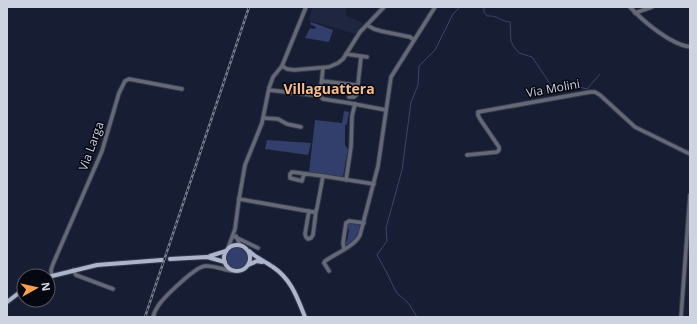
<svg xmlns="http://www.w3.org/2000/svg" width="697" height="324" font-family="'Open Sans',sans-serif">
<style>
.built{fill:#1f2740}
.green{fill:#323e6b}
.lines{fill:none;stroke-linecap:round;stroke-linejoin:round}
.stream{stroke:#41416b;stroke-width:1}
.minor-casing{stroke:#343a4e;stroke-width:5.5}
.major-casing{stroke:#343a4e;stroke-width:6}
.minor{stroke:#656975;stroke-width:3.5}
.major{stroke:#adb5cd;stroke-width:4}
.rail-casing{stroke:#767c8d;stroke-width:2.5}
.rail{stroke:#060811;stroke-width:1;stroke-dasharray:3;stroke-linecap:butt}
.labels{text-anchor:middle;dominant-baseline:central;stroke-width:3;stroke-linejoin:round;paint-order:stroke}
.street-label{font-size:12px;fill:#ced3e2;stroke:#060811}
.quarter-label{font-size:14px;font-weight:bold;fill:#fabb86;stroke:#060811}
</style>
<rect width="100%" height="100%" fill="#171d32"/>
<!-- built -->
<polygon class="built" points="312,7 346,7 346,16 363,23 355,34 308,20 310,16"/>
<!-- green -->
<g class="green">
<polygon points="311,22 333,30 329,42 305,38 310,28 315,29 316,27 310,24"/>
<polygon points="344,111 349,112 347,124 345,125 345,145 348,149 343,177 309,172 315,120 342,123"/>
<polygon points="267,140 311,143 308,155 265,149"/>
<polygon points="349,223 359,224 360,227 356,239 346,245 345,240 347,241 349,230 347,227"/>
<circle cx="237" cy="258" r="11"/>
</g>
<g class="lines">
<!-- stream -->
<g class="stream">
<path d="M484,7V12L487,16C498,15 499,21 510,22L511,41L514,47L519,53L532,57L555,91H562L575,86L587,89L600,74"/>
<polyline points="417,317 409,304 396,292 387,273 377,255 387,241 386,228 402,170 411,102 418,85 419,66 435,50 453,14 460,7"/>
</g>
<defs>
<g id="minor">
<path d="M630,7C644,22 670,44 690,47"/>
<polyline points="635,13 652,7"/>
<polyline points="367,25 374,29 381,31 410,37 414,40"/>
<polyline points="346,54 367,57"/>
<polyline points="282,66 287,69 294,70 329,67 338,63 343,59 360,32 384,7"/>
<polyline points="323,68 320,96 323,99 349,103 386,110"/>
<polyline points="322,81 356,85 358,84 361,57"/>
<polyline points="269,90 320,96"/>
<polyline points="349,97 354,97 356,95 358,87 356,85"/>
<polyline points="264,118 278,119 287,124 301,127"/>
<polyline points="467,155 497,152 499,150 499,147 480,119 478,115 478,112 590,92 595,92 600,95 635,127 690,154"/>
<polyline points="304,174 302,181 290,178 290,174 292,172 323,176"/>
<polyline points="346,180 351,147 352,116 355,104"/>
<polyline points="239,199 313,212 316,211 317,208 323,176 374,184"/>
<polyline points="309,211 305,234 306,237 308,239 311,238 313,235 316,211"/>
<polyline points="233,236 258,248"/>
<polyline points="236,236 240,245"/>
<polyline points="228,248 235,229 239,199 245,165 262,123 269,88 273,77 282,66 306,7"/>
<polyline points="344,249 343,243 346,223 349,221 364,223"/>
<polyline points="73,270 76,275 113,289"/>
<path d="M329,271L324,263L325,261C335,254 355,246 360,235L378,166L391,77L435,7"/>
<polyline points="52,276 51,270 53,264 102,151 119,93 125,81 129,79 182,89"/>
<path d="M153,317C154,313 156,309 158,306C164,297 195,267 205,266C215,265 225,271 235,271"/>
<polyline points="681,317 690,195"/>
</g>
<g id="major">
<circle cx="237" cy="258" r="13"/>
<path d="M249,251C256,258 265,261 273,267C291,279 297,297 305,317"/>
<polyline points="210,256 226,251"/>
<polyline points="170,259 207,257 225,262"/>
<polyline points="248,265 257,261 262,262"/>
<polyline points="48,277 97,265 162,260"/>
<polyline points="7,302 24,289"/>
</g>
</defs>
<!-- minor casing -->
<use href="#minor" class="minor-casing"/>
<!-- major casing -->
<use href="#major" class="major-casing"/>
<!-- minor -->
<use href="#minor" class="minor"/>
<!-- major -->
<use href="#major" class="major"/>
<defs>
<polyline id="rail" points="145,317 249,7"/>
</defs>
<!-- rail casing -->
<use href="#rail" class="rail-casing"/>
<!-- rail -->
<use href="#rail" class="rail"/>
</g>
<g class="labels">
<!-- street labels -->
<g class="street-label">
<text transform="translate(553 88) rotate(-10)">Via Molini</text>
<text transform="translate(91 146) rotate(-70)">Via Larga</text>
</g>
<!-- quarter labels -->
<g class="quarter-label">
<text x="329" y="88">Villaguattera</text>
</g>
</g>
<!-- border -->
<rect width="697" height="324" fill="none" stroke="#ced3e2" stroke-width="16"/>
<!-- north arrow -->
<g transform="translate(36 288) rotate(82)"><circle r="19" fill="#060811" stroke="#565965"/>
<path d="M0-3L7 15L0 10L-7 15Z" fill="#f9a04c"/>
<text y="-6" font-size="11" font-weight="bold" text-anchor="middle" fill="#ced3e2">N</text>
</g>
</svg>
